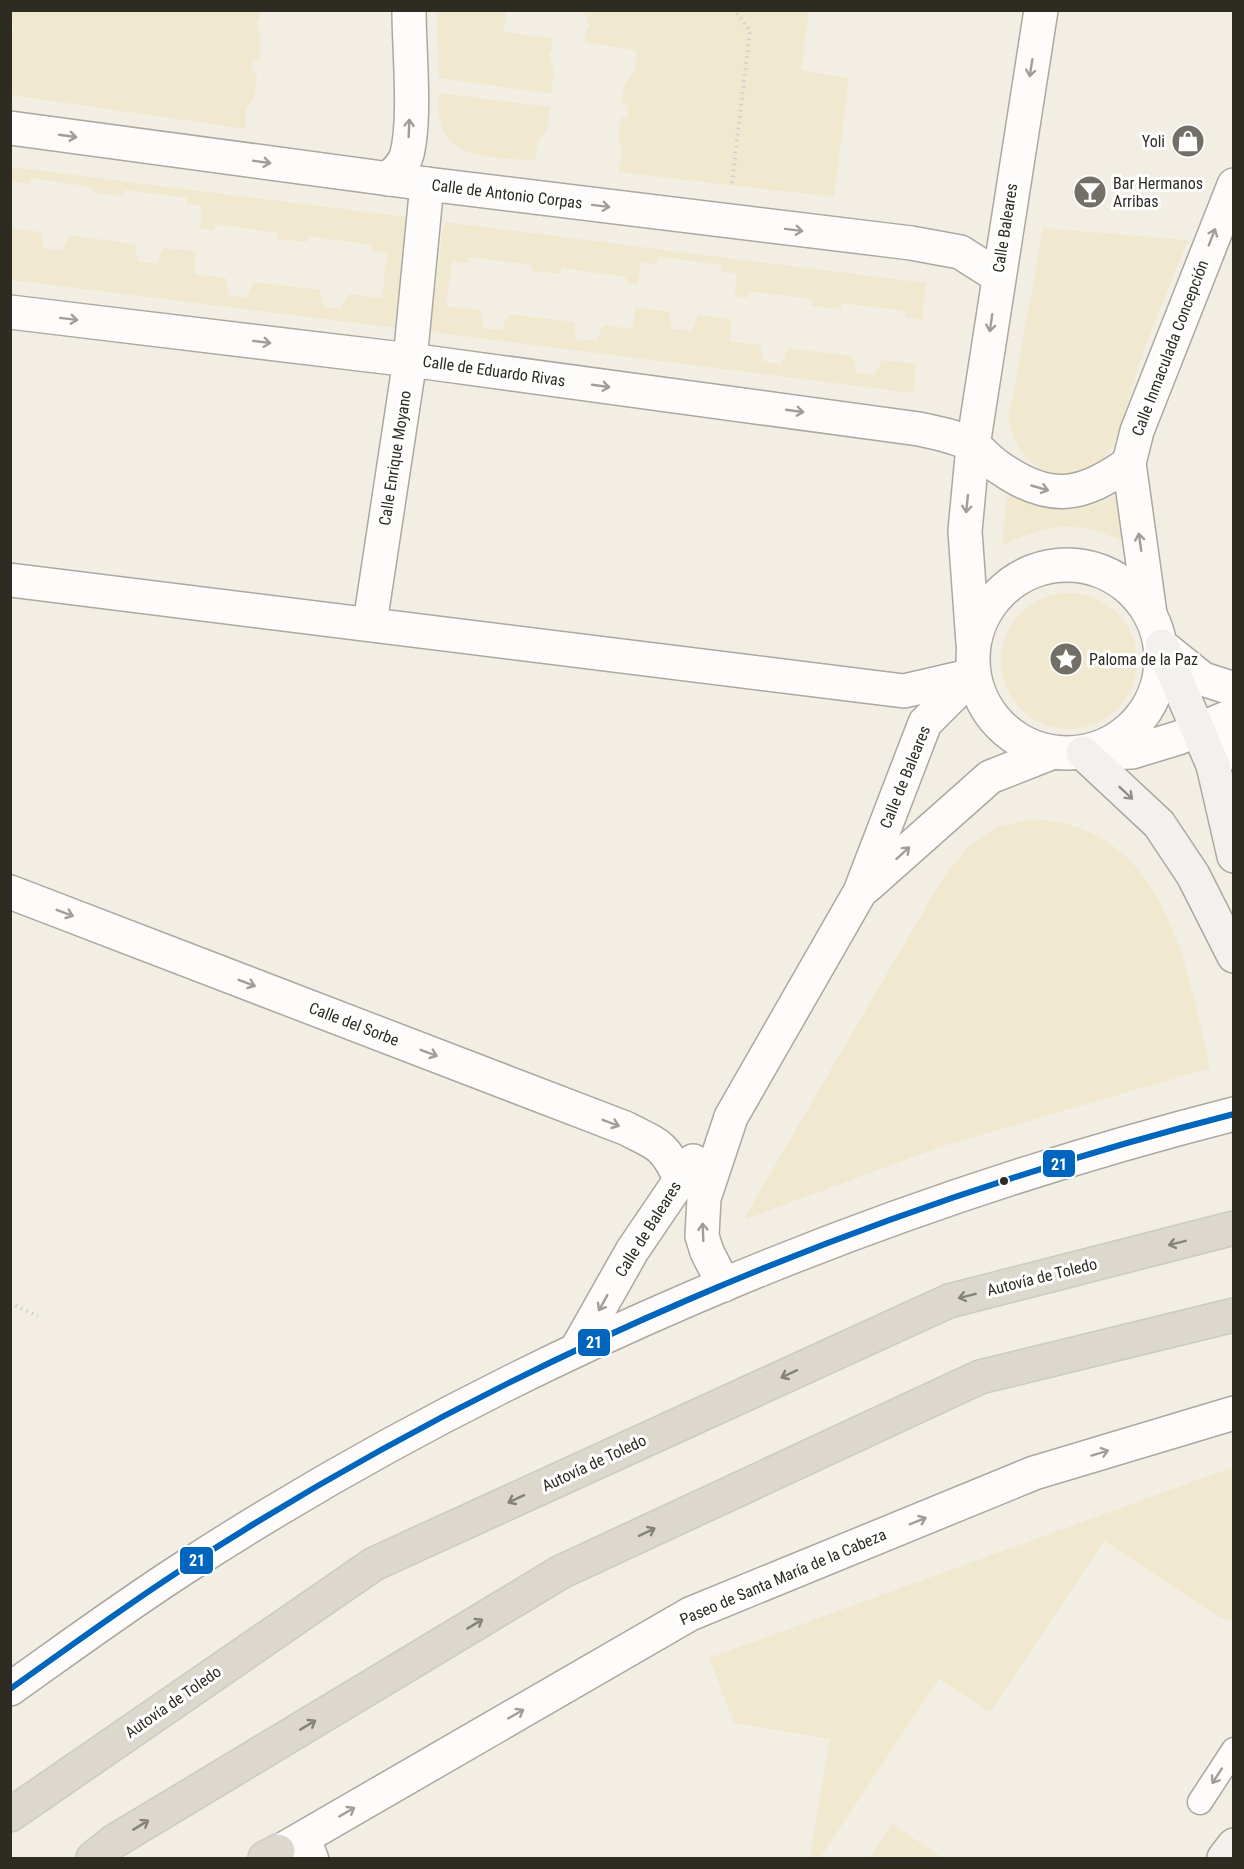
<svg xmlns="http://www.w3.org/2000/svg" width="1244" height="1869" font-family="'Roboto Condensed',sans-serif">
<style>
.green{fill:#f1e8d0}
.lines{fill:none;stroke-linecap:round;stroke-linejoin:round}
.lane-casing{stroke:#aba8a0;stroke-width:27}
.street-casing{stroke:#aba8a0;stroke-width:36}
.secondary-casing{stroke:#aba8a0;stroke-width:36}
.highway-casing{stroke:#cccac5;stroke-width:36}
.path{stroke:#d0d0cc;stroke-width:4;stroke-dasharray:1.5 4.5;stroke-linecap:butt}
.lane{stroke:#fdfcfb;stroke-width:24}
.street{stroke:#fdfcfb;stroke-width:33}
.secondary{stroke:#f3f1ed;stroke-width:33}
.highway{stroke:#dcd8cd;stroke-width:33}
.bus-1-casing{stroke:#fff;stroke-width:10}
.bus-1{stroke:#0065bd;stroke-width:6}
.oneway{stroke:#a09e9a}
.oneway2{stroke:#908e88}
.oneway3{stroke:#858278}
.bus-dot{fill:#2e2b23;stroke:#fff;stroke-width:2}
.labels{text-anchor:middle;dominant-baseline:central;stroke-width:6;stroke-linejoin:round;paint-order:stroke}
.poi-label{font-size:16px;fill:#2e2b23;stroke:#fff;text-anchor:start}
.street-label{font-size:16px;fill:#2e2b23;stroke:#fff}
.line-badge{stroke:#fff;stroke-width:2}
.badge-label{font-size:16px;text-anchor:middle;font-weight:bold;fill:#fff}
</style>
<rect width="100%" height="100%" fill="#f2eee4"/>
<!-- green -->
<g class="green">
<polygon points="11,10 260,11 259,22 256,22 261,39 259,60 253,60 251,73 257,73 255,95 246,110 246,129 11,95 10,40 14,26 11,25"/>
<polygon points="437,11 506,11 504,32 553,38 551,54 548,54 554,72 551,94 439,78"/>
<polygon points="584,11 809,11 801,70 849,78 834,197 618,172 623,151 618,138 621,117 627,119 628,105 622,104 624,85 635,70 636,50 585,43 587,28 590,28"/>
<path d="M439,93L550,107L547,129L537,142L536,161C505,157 454,162 441,126C438,116 439,102 439,93Z"/>
<polygon points="11,167 406,217 396,328 11,280 11,228 41,232 44,249 62,251 69,235 135,244 138,261 156,264 163,248 196,251 194,274 226,278 229,295 246,298 253,282 320,290 323,307 340,309 349,294 382,298 387,254 371,251 372,245 308,236 307,242 277,239 278,233 214,224 213,230 200,229 202,206 187,205 187,198 124,190 123,196 93,193 92,187 30,178 29,184 13,182 11,200"/>
<polygon points="444,222 926,283 922,320 905,317 906,311 842,303 841,309 811,306 812,299 749,291 747,298 735,296 737,274 722,271 722,265 659,257 657,264 641,262 638,284 626,283 626,277 562,268 561,274 532,271 532,265 469,257 468,263 452,261 446,306 480,310 484,328 501,330 509,314 574,322 576,339 596,341 603,325 633,329 635,307 669,312 672,329 692,331 698,315 732,319 729,341 760,345 763,361 781,364 788,348 853,356 857,373 875,375 882,360 916,364 913,393 430,332"/>
<path d="M1043,228L1188,240C1172,280 1155,319 1141,359C1131,387 1122,442 1101,461C1085,476 1050,478 1033,464C1018,450 1011,438 1009,417Z"/>
<path d="M1008,489C1045,510 1078,517 1117,494L1127,543C1075,520 1054,522 1002,545Z"/>
<circle cx="1069" cy="661" r="68"/>
<path d="M1033,819C1165,825 1187,965 1210,1068L940,1147L746,1219V1215L944,876L968,847L1000,826Z"/>
<polygon points="1233,1467 1233,1621 1219,1617 1104,1541 990,1712 939,1679 820,1858 810,1858 830,1739 734,1723 709,1658"/>
<polygon points="892,1824 943,1858 869,1858"/>
</g>
<g class="lines">
<defs>
<g id="lane">
<polyline points="1200,1802 1234,1750"/>
<polyline points="307,1834 316,1858"/>
</g>
<g id="street">
<polyline points="10,128 427,184 911,243 960,252 998,276"/>
<path d="M388,179C396,172 404,165 407,154C416,117 409,50 409,10"/>
<path d="M10,312L410,360L919,429C937,433 955,436 972,445C982,451 990,462 1000,468C1050,503 1082,497 1129,463"/>
<circle cx="1067" cy="659" r="94"/>
<polyline points="10,580 904,691 973,675"/>
<polyline points="1150,614 1129,463 1137,431 1234,185"/>
<polyline points="370,623 410,360 427,184"/>
<polyline points="973,643 965,531 973,446 1041,10"/>
<polyline points="1162,646 1203,679 1234,689"/>
<polyline points="1099,753 1132,752 1178,738 1234,715"/>
<polyline points="1213,765 1234,742"/>
<polyline points="866,887 990,777 1051,753"/>
<path d="M10,892L625,1128C658,1145 663,1143 680,1178"/>
<polyline points="724,1285 707,1252 702,1236 704,1198 731,1117 860,892 925,723 973,675"/>
<polyline points="576,1350 632,1251 693,1161"/>
<path d="M10,1689C68,1648 125,1606 184,1568C503,1361 866,1208 1234,1114"/>
<polyline points="268,1858 690,1614 1034,1473 1234,1413"/>
</g>
<g id="secondary">
<polyline points="1162,646 1213,765 1234,856"/>
<polyline points="1083,753 1159,824 1193,875 1234,956"/>
<polyline points="1224,1858 1234,1845"/>
</g>
<g id="highway">
<polyline points="10,1815 374,1564 949,1301 1234,1228"/>
<polyline points="93,1858 113,1842 561,1572 980,1377 1234,1315"/>
<polyline points="265,1858 278,1851"/>
</g>
</defs>
<!-- lane casing -->
<use href="#lane" class="lane-casing"/>
<!-- street casing -->
<use href="#street" class="street-casing"/>
<!-- secondary casing -->
<use href="#secondary" class="secondary-casing"/>
<!-- highway casing -->
<use href="#highway" class="highway-casing"/>
<!-- path -->
<g class="path">
<polyline points="732,183 750,30 734,10"/>
<polyline points="10,1303 38,1316"/>
</g>
<!-- lane -->
<use href="#lane" class="lane"/>
<!-- street -->
<use href="#street" class="street"/>
<!-- secondary -->
<use href="#secondary" class="secondary"/>
<!-- highway -->
<use href="#highway" class="highway"/>
<defs>
<path id="bus-1" d="M10,1689C68,1648 125,1606 184,1568C503,1361 866,1208 1234,1114"/>
</defs>
<!-- bus-1 casing -->
<use href="#bus-1" class="bus-1-casing"/>
<!-- bus-1 -->
<use href="#bus-1" class="bus-1"/>
</g>
<!-- one-way arrows -->
<defs><path id="oneway-shaft" d="M-6 0H5M1.5-3L5.5 0L1.5 3" fill="none" stroke-width="1.6" stroke-linecap="round" stroke-linejoin="round" transform="scale(1.5)"/></defs>
<g class="oneway">
<use href="#oneway-shaft" transform="translate(1031 68) rotate(99)"/>
<use href="#oneway-shaft" transform="translate(409 128) rotate(-88)"/>
<use href="#oneway-shaft" transform="translate(68 136) rotate(8)"/>
<use href="#oneway-shaft" transform="translate(262 162) rotate(8)"/>
<use href="#oneway-shaft" transform="translate(601 206) rotate(7)"/>
<use href="#oneway-shaft" transform="translate(794 230) rotate(7)"/>
<use href="#oneway-shaft" transform="translate(1212 237) rotate(-69)"/>
<use href="#oneway-shaft" transform="translate(69 319) rotate(7)"/>
<use href="#oneway-shaft" transform="translate(991 323) rotate(98)"/>
<use href="#oneway-shaft" transform="translate(262 342) rotate(7)"/>
<use href="#oneway-shaft" transform="translate(601 386) rotate(8)"/>
<use href="#oneway-shaft" transform="translate(795 411) rotate(8)"/>
<use href="#oneway-shaft" transform="translate(1040 488) rotate(16)"/>
<use href="#oneway-shaft" transform="translate(967 504) rotate(96)"/>
<use href="#oneway-shaft" transform="translate(1140 542) rotate(-98)"/>
<use href="#oneway-shaft" transform="translate(903 853) rotate(-42)"/>
<use href="#oneway-shaft" transform="translate(65 913) rotate(21)"/>
<use href="#oneway-shaft" transform="translate(247 983) rotate(21)"/>
<use href="#oneway-shaft" transform="translate(429 1053) rotate(21)"/>
<use href="#oneway-shaft" transform="translate(611 1123) rotate(21)"/>
<use href="#oneway-shaft" transform="translate(703 1232) rotate(-92)"/>
<use href="#oneway-shaft" transform="translate(603 1303) rotate(119)"/>
<use href="#oneway-shaft" transform="translate(1100 1453) rotate(-17)"/>
<use href="#oneway-shaft" transform="translate(918 1521) rotate(-22)"/>
<use href="#oneway-shaft" transform="translate(516 1714) rotate(-30)"/>
<use href="#oneway-shaft" transform="translate(1217 1776) rotate(123)"/>
<use href="#oneway-shaft" transform="translate(347 1812) rotate(-30)"/>
</g>
<use class="oneway2" href="#oneway-shaft" transform="translate(1126 793) rotate(43)"/>
<g class="oneway3">
<use href="#oneway-shaft" transform="translate(1177 1243) rotate(166)"/>
<use href="#oneway-shaft" transform="translate(967 1296) rotate(166)"/>
<use href="#oneway-shaft" transform="translate(789 1374) rotate(155)"/>
<use href="#oneway-shaft" transform="translate(516 1499) rotate(155)"/>
<use href="#oneway-shaft" transform="translate(647 1532) rotate(-25)"/>
<use href="#oneway-shaft" transform="translate(475 1624) rotate(-31)"/>
<use href="#oneway-shaft" transform="translate(308 1725) rotate(-31)"/>
<use href="#oneway-shaft" transform="translate(141 1825) rotate(-31)"/>
</g>
<!-- icons -->
<defs>
<symbol id="shop-disc" viewBox="-11 -11 22 22"><circle r="9.5" fill="#736f67" stroke="#fff"/><path d="M-5-2.5h2.3a2.7 3.5 0 0 1 5.4 0H5L5.5 6h-11ZM-1.5-2.5h3a1.5 2.3 0 0 0-3 0Z" fill="#fff"/></symbol>
<symbol id="bar-disc" viewBox="-11 -11 22 22"><circle r="9.5" fill="#736f67" stroke="#fff"/><path d="M-6-5H6L.8 .8V4.5H3.5V6h-7V4.5H-.8V.8Z" fill="#fff"/></symbol>
<symbol id="sight-disc" viewBox="-11 -11 22 22"><circle r="9.5" fill="#736f67" stroke="#fff"/><path d="M0-6L1.8-2.2L6-1.7L2.9 1.2L3.7 5.4L0 3.3L-3.7 5.4L-2.9 1.2L-6-1.7L-1.8-2.2Z" fill="#fff"/></symbol>
</defs>
<g fill-rule="evenodd">
<use href="#shop-disc" x="1169" y="122" width="38" height="38"/>
<use href="#bar-disc" x="1071" y="173" width="38" height="38"/>
<use href="#sight-disc" x="1047" y="640" width="38" height="38"/>
</g>
<!-- markers -->
<circle class="bus-dot" cx="1004" cy="1181" r="5"/>
<g class="labels">
<!-- poi labels -->
<g class="poi-label">
<text x="1165" y="141" text-anchor="end">Yoli</text>
<text x="1113" y="183">Bar Hermanos<tspan x="1113" dy="18">Arribas</tspan></text>
<text x="1089" y="659">Paloma de la Paz</text>
</g>
<!-- street labels -->
<g class="street-label">
<text transform="translate(507 194) rotate(7)">Calle de Antonio Corpas</text>
<text transform="translate(1005 228) rotate(-81)">Calle Baleares</text>
<text transform="translate(1170 348) rotate(-69)">Calle Inmaculada Concepción</text>
<text transform="translate(494 371) rotate(8)">Calle de Eduardo Rivas</text>
<text transform="translate(395 458) rotate(-81)">Calle Enrique Moyano</text>
<text transform="translate(905 777) rotate(-68)">Calle de Baleares</text>
<text transform="translate(354 1024) rotate(21)">Calle del Sorbe</text>
<text transform="translate(648 1229) rotate(-58)">Calle de Baleares</text>
<text transform="translate(1042 1277) rotate(-14)">Autovía de Toledo</text>
<text transform="translate(594 1463) rotate(-25)">Autovía de Toledo</text>
<text transform="translate(783 1577) rotate(-23)">Paseo de Santa María de la Cabeza</text>
<text transform="translate(173 1702) rotate(-35)">Autovía de Toledo</text>
</g>
</g>
<g class="line-badge">
<rect x="1042" y="1149" width="34" height="29" rx="6" fill="#0065bd"/>
<rect x="577" y="1328" width="34" height="29" rx="6" fill="#0065bd"/>
<rect x="179" y="1546" width="35" height="29" rx="6" fill="#0065bd"/>
</g>
<g class="badge-label">
<text x="1059" y="1170">21</text>
<text x="594" y="1348">21</text>
<text x="197" y="1566">21</text>
</g>
<!-- border -->
<rect width="1244" height="1869" fill="none" stroke="#2e2b23" stroke-width="24"/>
</svg>
